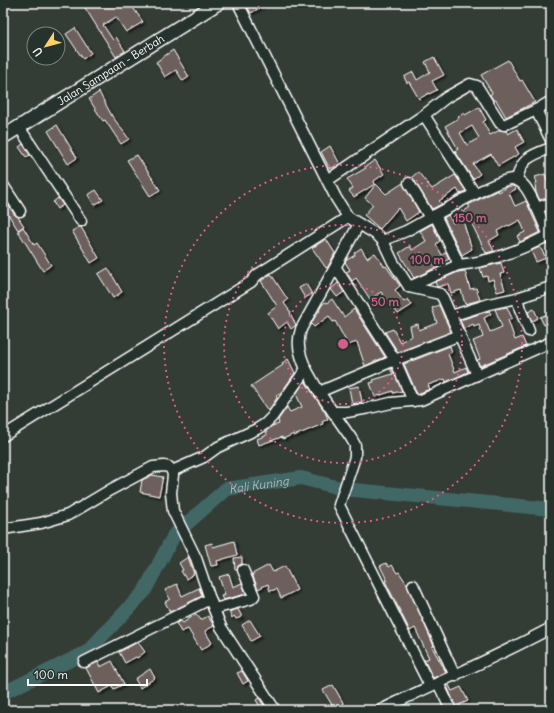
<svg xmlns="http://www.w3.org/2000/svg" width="554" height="713" font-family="Delius,sans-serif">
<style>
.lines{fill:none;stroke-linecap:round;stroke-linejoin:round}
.river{stroke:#436866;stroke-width:14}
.building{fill:#6d615b;stroke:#fff;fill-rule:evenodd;filter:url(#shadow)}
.minor-casing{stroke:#fff;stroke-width:13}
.major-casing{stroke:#fff;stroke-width:16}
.minor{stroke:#26332d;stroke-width:10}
.major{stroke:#26332d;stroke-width:13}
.ring{fill:none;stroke:#d45d8c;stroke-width:2;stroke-dasharray:2 4}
.labels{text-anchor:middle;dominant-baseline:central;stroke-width:4;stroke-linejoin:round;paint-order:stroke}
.street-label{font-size:11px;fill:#fff;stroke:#26332d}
.water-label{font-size:12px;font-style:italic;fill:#aabbba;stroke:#26332d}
.centre{fill:#d45d8c;stroke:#26332d;stroke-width:2}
.ring-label{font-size:12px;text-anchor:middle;font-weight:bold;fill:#d45d8c;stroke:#26332d;stroke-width:4;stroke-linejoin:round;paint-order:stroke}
</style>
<defs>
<filter id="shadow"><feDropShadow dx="2" dy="2" stdDeviation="1" flood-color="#0009"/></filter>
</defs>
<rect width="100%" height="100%" fill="#343c36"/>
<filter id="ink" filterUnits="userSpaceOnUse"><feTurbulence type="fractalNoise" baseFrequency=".025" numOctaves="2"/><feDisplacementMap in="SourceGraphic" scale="8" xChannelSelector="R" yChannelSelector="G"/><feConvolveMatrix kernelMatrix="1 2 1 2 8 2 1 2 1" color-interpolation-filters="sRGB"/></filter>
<g filter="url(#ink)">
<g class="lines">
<!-- river -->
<path class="river" id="s1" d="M3,693L87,652L144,592L174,535L226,489L301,478L344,489L551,509"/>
</g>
<!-- building -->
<g class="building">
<polygon points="82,3 130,3 143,22 126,32 116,17 103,25 113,40 116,37 125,51 116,57"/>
<polygon points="245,3 268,3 251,13"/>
<polygon points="75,28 91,53 83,59 66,34"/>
<polygon points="173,50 189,77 183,81 176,70 165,77 156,62"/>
<polygon points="434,57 444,75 432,81 437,90 429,94 429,93 419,99 409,82 407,83 404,77 413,72 417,80 430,72 425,62"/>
<polygon points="508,60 520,81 522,80 535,102 506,117 496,100 494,101 490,95 492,93 481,75"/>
<polygon points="99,92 112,116 129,139 121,144 105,120 103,121 89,99"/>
<path d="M479,107L486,120L483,122L490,135L500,130L506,131L508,134L517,129L524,142L515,147L519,154L498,166L491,154L473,164L480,174L473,179L455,151L458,149L445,126L459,118L458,117L464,113L465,115ZM472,126L479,138L467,145L460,133Z"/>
<polygon points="57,125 77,158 68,164 48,131"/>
<polygon points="23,144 30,155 26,157 19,147"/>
<polygon points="330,146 340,164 330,169 321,152"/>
<polygon points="137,155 160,190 150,196 127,160"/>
<polygon points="375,160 384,174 374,181 375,184 354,197 349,191 353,188 347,179 366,168 365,167"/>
<polygon points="418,172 432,189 455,175 466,191 460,194 457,189 439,201 442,204 432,209 412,177"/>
<polygon points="545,174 547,181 551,181 551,197 540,200 536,193 535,183 537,183 535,177"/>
<polygon points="403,183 419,212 406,221 398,208 380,229 364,215 373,205 365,198 376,184 386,194"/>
<polygon points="509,186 513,186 516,189 509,193 515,206 526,201 540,232 520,242 517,236 525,232 520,220 509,226 508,225 497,231 499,235 489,241 494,251 486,253 468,216 466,217 463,212 470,207 468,205 498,190 499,192"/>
<polygon points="96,190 103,200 94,205 88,195"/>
<polygon points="3,197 15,215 18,217 24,226 18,230 3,206"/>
<polygon points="58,198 63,205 57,209 53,202"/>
<polygon points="448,215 453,223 462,218 472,249 462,255 444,218"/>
<polygon points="432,224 440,241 436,244 442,255 446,252 449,259 427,272 414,278 399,253 410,246 412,250 426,241 420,231"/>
<polygon points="23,227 34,245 37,243 51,265 43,271 18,231"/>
<polygon points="79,227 81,227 99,258 91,263 72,231"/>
<polygon points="326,239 335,253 328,267 326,268 312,248"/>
<polygon points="540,247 546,258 536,262 531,251"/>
<polygon points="361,248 367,258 375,253 385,267 386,266 400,286 395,290 404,302 408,299 412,305 398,314 381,292 370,299 356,278 352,281 346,272 350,270 345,262 347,260 355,255 354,253"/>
<polygon points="501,263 504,273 500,274 505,290 497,292 493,279 488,281 487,276 483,277 480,268"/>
<polygon points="108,268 122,292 113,298 98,274"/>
<polygon points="465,271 470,289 476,288 480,300 465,304 461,290 451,293 448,284 437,287 435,282 458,272"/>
<polygon points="271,274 288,300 284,303 291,313 290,313 296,325 291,329 287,322 278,329 268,313 277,306 261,281"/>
<polygon points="338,283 344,292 337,297 331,289"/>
<polygon points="306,284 312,294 305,298 299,288"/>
<polygon points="332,299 344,317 354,309 385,357 365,366 357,342 348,345 335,321 333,322 329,316 314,327 311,324 317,313 320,311 319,310 322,305 325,302 327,303"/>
<polygon points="439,305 451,332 398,352 385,332 393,329 400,342 412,336 410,326 418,324 419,330 437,323 432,308"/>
<polygon points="507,307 512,318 508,320 515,340 522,337 526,346 480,366 477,360 480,359 473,341 483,337 479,325 474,327 473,324 464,329 460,320 489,311 491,314 484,318 490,332 502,327 495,309"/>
<polygon points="534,309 538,318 532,321 528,312"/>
<polygon points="551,313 551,322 544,325 540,317"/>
<polygon points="450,346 452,352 448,354 455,372 466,367 468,372 446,382 445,379 428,385 430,389 417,394 404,364"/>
<polygon points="288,359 295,373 281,393 276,396 277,398 268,411 251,386 283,365 282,363"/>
<polygon points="392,368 402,391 393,393 393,391 375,397 370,383 374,382 373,380 393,374 390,369"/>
<polygon points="305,381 325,412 328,419 322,422 323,424 294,436 294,434 283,439 282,437 259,445 257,439 267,435 266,431 272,426 279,424 278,420 287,407 290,412 302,407 296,394"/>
<polygon points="359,386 362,402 352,404 349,388"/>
<polygon points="152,475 163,477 159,496 140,492 142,480"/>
<polygon points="234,541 237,555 217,561 218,565 211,566 205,545 212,543 213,547"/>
<polygon points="188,557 194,574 186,579 181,571 183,570 179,563"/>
<polygon points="242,557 242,564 238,566 237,570 235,570 234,558"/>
<polygon points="386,563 389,567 392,565 397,573 399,572 407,584 434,646 432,647 446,672 433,678 424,660 429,658 415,628 410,631 385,581 387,580 380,566"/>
<polygon points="269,565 273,572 285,566 297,590 281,598 277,589 270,591 268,584 258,589 252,574"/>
<polygon points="229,574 233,587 242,583 246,594 223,600 221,596 225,595 219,577"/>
<polygon points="177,584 182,596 199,588 202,596 170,612 165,602 170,599 165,590"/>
<polygon points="238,609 242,617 236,619 234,616 232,618 229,612"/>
<polygon points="196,614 201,620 208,616 214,626 205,631 212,643 201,650 188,629 181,632 176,623 181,621 183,623"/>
<polygon points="250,620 260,636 251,641 242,625"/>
<polygon points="138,642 145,652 137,658 136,657 125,663 119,652"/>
<polygon points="112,661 124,684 114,689 112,686 99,693 86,668 98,662 100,667"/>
<polygon points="150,669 155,678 140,688 135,679"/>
<polygon points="242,671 248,681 243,684 237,673"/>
<polygon points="333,685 345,706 339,710 335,710 323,690"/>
<polygon points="449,685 452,691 461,687 468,701 459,705 462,710 457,710 447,686"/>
<polygon points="259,698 267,710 262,710 256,700"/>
</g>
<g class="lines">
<defs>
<g id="minor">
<polyline points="238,3 336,198 348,217 377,235 383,241"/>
<polyline points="536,110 551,140"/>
<polyline points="424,115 475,194"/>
<polyline points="19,127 81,221"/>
<polyline points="328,180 424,115 447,97 470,84 477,86 500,123 504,125 536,110 551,101"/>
<path d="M517,181C520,158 532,155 551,148"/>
<polyline points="409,183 430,218"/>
<polyline points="3,185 20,211"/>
<polyline points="537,208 551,240"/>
<path d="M435,215L456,258L458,265C490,262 521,250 549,235"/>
<polyline points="336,268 395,360 413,401"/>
<polyline points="409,287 458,265"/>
<polyline points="551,287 517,298 489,304 451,316 477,375 551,342"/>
<polyline points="517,298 520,309 529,331"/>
<path d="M451,316L443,298L440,294L409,287L393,262L383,241C391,237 398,234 406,231C423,222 500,177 513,179C526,181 531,198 537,208L551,203"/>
<polyline points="306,369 319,392 351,438 355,445 355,457 339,505 430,686"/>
<polyline points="319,392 395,360 460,335"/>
<polyline points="333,412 347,412 369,408 391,403 421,400 477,375"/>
<polyline points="3,436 251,282 257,275 348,217"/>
<path d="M172,471L204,457L218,447L257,429L265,424L272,417L306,369C300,355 296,344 301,329L359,224"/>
<polyline points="3,529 41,523 68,515 110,490 153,467 164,466 169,467 172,471 173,475 171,493 173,511 196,558 210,599 221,627 275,710"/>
<polyline points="413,585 455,676"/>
<polyline points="214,609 251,599 254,596 243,570"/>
<polyline points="84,662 210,599"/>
<polyline points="438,683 451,710"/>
<path d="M381,710C437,682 495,658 551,628"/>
</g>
<g id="major">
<path id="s2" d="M3,137L218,3"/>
</g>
</defs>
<!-- minor casing -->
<use href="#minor" class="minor-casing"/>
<!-- major casing -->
<use href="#major" class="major-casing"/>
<!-- minor -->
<use href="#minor" class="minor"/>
<!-- major -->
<use href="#major" class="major"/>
</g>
</g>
<!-- distance rings -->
<g class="ring">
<circle cx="343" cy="344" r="60"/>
<circle cx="343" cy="344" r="119"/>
<circle cx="343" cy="344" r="179"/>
</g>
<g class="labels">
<!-- street labels -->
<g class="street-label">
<text stroke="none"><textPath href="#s2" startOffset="127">Jalan Sampaan - Berbah</textPath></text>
</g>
<!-- water labels -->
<g class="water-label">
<text stroke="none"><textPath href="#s1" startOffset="343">Kali Kuning</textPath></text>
</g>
</g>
<circle cx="343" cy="344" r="6" class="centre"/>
<g class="ring-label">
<text x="470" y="222">150 m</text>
<text x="427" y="264">100 m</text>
<text x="385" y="306">50 m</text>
</g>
<!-- margin -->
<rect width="554" height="713" fill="none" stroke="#26332d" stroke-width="16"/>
<rect x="8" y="8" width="538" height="697" fill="none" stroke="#fff" stroke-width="1.5" filter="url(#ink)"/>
<!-- north arrow -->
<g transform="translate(46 46) rotate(234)"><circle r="19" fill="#26332d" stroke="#7d8581"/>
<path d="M0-3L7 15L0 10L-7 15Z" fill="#ffd166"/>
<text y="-6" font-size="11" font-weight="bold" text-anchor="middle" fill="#ffffff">U</text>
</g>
<!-- scale -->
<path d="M28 679v6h119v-6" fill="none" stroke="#ffffff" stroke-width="2"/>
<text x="34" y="679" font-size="12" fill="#ffffff" stroke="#26332d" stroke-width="3" paint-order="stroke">100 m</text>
</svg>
